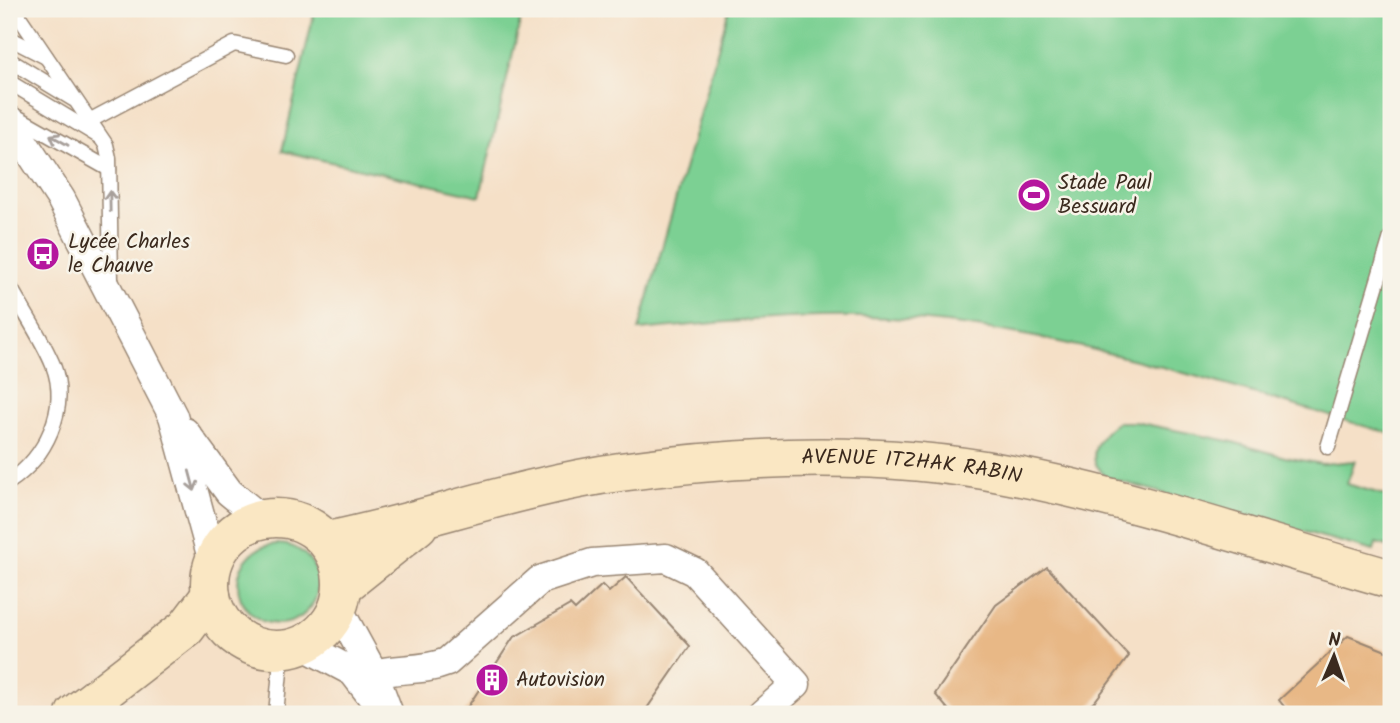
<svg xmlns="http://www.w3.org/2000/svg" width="1400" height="723" font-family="Kalam,sans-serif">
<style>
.green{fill:#7bd093;stroke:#5b7d58;stroke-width:2}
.building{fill:#e8b886}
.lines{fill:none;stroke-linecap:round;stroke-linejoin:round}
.lane-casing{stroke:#988572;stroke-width:17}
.street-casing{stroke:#988572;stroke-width:31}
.secondary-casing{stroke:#988572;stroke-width:41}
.lane{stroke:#fff;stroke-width:14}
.street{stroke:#fff;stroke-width:28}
.secondary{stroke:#fae7c3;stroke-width:38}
.oneway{stroke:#a79f9a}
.labels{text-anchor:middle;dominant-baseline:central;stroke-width:5;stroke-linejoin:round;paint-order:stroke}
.poi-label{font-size:21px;fill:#3b2a1e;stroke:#f7f3e8;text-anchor:start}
.street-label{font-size:21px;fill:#3b2a1e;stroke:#f7f3e8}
</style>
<rect width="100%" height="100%" fill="#f7f3e8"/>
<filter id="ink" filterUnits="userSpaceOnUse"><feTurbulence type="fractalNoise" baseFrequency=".0143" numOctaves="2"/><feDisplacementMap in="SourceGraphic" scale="14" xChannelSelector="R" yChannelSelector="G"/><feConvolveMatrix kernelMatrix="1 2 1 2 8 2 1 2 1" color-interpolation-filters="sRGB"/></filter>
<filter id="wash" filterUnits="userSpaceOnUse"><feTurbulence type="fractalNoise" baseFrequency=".00686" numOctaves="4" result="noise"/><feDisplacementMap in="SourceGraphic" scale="28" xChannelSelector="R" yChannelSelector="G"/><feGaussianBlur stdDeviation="1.57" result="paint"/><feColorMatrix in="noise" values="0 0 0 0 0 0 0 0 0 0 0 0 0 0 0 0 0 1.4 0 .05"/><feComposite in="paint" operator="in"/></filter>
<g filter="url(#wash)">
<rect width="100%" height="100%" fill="#f5e0c7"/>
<!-- green -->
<g class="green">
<polygon points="315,9 523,9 480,196 282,151"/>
<path d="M729,9H1391V434C1221,385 1045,322 866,317C790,315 714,323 639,330Z"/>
<path d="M1118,422H1135L1229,441L1285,457L1322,464L1355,461L1347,484L1391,497V547L1376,543L1374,551L1104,477C1102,470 1097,468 1095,462C1091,446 1105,430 1118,422Z"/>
<circle cx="278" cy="584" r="40"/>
</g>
<g id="blocks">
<!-- building -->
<g class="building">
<polygon points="1047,567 1129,656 1095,701 1080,714 952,714 935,694 996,605"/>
<polygon points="626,577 690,646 643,714 463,714 513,638 570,605 575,610 602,585 609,592"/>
<polygon points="1348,636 1391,653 1391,714 1290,714 1279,700"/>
</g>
</g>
</g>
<g filter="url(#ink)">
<use href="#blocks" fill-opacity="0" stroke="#988572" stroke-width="2"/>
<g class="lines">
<defs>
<g id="lane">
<polyline points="14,9 106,145 109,158 111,282"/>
<polyline points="9,38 46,57"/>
<polyline points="9,60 73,99"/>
<polyline points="9,82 100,137"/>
<polyline points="10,113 109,169"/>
<polyline points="91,120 234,44 286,55"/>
<path d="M9,285C23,311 42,338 53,365C70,409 45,458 9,482"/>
<polyline points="1328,447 1391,237"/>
<polyline points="276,714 282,650"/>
</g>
<g id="street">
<polyline points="9,120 61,199 173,416 213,562"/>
<polyline points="185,432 229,492 262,519"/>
<polyline points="338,608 374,674 389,714"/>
<polyline points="302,645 353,672 376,702"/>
<path d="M374,674C399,667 422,672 447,662L540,580L592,563L666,558L695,572L796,684L762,714"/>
</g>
<g id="secondary">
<circle cx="276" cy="584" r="66"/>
<path id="s1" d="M328,541C426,521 521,486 620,472C746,455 882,450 1006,474C1137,499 1264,543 1391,579"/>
<polyline points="343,586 418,526"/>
<polyline points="75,714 186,628 211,595"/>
</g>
</defs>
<!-- lane casing -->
<use href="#lane" class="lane-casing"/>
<!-- street casing -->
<use href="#street" class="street-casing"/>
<!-- secondary casing -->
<use href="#secondary" class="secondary-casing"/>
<!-- lane -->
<use href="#lane" class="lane"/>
<!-- street -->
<use href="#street" class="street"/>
<!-- secondary -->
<use href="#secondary" class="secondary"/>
</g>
<!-- one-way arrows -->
<defs><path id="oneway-shaft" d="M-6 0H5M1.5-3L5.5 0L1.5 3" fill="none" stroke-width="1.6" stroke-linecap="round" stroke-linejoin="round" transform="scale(1.75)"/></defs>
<g class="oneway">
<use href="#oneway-shaft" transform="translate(59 140) rotate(-150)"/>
<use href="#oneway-shaft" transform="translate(110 201) rotate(-91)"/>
<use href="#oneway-shaft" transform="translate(192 481) rotate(75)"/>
</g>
</g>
<!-- icons -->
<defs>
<symbol id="stadium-disc" viewBox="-11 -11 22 22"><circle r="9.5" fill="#b5179e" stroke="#f7f3e8"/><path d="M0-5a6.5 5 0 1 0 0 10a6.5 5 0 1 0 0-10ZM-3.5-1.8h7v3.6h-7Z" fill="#fff"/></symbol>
<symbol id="bus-disc" viewBox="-11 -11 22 22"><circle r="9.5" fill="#b5179e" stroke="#f7f3e8"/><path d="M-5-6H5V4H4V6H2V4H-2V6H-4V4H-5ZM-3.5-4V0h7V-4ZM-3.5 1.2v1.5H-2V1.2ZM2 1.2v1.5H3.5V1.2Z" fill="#fff"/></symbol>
<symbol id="building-disc" viewBox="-11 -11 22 22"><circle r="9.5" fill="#b5179e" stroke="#f7f3e8"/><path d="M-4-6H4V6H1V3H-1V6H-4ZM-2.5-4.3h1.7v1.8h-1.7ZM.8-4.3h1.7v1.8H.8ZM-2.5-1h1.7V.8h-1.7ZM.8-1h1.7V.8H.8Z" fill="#fff"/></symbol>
</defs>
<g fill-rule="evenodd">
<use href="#stadium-disc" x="1015" y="176" width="38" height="38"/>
<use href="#bus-disc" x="24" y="235" width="38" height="38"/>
<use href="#building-disc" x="473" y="661" width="38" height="38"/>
</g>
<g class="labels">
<!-- poi labels -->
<g class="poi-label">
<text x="1058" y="183">Stade Paul<tspan x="1058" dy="24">Bessuard</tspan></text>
<text x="68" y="242">Lycée Charles<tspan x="68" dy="24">le Chauve</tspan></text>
<text x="516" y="680">Autovision</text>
</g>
<!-- street labels -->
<g class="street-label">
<text stroke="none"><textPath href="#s1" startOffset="593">AVENUE ITZHAK RABIN</textPath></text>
</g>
</g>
<!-- margin -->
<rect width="1400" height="723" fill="none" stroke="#f7f3e8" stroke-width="35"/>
<!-- north arrow -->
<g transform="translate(1334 656) rotate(2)" stroke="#f7f3e8" stroke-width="5" paint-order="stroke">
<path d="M0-5L12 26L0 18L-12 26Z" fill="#3b2a1e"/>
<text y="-10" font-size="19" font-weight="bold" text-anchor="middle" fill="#3b2a1e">N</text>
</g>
</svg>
